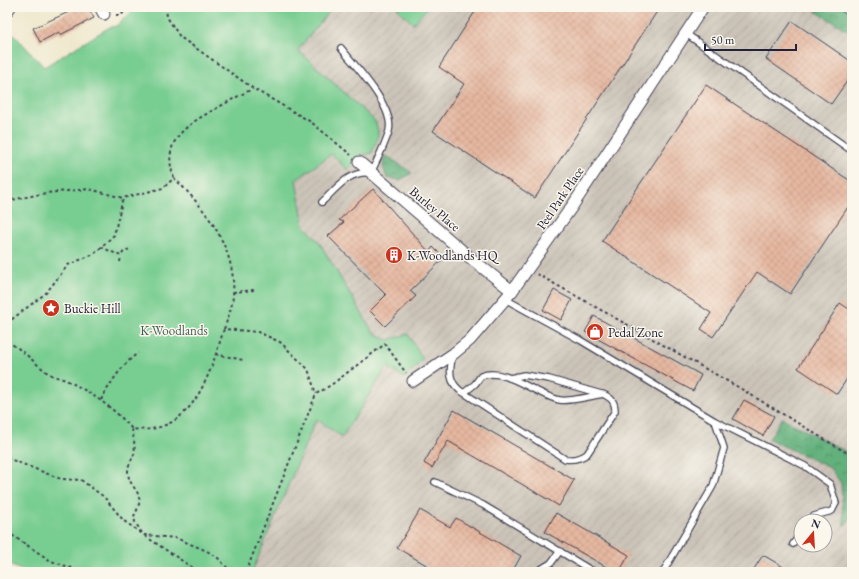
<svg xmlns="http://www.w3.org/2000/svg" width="859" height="579" font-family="'EB Garamond',serif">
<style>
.industrial{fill:url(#industrial-furrows);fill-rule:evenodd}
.forest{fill:url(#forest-crowns);stroke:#42695b}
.green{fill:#78cd91;stroke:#4d7866}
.building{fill:url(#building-cross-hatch)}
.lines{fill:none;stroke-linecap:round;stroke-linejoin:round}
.service-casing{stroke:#414051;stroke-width:8}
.minor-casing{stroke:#414051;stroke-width:13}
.path{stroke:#414051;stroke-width:2;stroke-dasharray:3 3;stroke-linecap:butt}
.service{stroke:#fff;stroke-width:5.5}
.minor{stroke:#fff;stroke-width:11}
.rail{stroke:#22223b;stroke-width:3;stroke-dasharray:6 3;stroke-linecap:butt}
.labels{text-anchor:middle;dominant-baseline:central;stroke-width:3;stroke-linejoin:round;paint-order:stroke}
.street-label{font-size:13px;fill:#22223b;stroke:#fbf7ec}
.poi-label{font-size:13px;fill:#22223b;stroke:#fbf7ec;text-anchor:start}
.park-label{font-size:13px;fill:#405e59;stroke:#fbf7ec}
</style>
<defs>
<pattern id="industrial-furrows" width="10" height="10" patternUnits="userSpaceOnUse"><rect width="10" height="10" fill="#cbc3b8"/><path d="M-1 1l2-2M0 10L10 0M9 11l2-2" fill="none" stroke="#aea79f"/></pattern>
<pattern id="forest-crowns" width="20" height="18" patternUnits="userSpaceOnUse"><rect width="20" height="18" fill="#62b07b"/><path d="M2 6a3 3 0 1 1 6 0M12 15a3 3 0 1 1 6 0" fill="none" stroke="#508f66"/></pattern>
<pattern id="building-cross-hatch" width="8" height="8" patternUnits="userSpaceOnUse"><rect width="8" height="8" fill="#e6b8a0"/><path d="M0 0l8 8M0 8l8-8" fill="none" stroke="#c59e8b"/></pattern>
</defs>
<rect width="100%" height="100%" fill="#fbf7ec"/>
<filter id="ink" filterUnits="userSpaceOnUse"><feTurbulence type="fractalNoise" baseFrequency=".025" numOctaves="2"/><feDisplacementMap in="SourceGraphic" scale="8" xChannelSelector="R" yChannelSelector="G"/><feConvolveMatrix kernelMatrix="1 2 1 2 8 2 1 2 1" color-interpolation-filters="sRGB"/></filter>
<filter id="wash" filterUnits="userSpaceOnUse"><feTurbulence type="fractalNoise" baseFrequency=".012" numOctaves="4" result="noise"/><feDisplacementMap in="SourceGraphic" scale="16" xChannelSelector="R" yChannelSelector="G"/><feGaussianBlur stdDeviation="0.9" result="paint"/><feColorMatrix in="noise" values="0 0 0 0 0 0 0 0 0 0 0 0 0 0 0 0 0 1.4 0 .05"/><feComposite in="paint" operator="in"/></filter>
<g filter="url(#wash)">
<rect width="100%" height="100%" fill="#efe8cd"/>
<!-- industrial -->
<path class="industrial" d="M333,7H396L413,24L428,7H818L816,12L852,33V455L782,418L769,439L830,468L841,483L844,525L852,516V572H252L316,419L342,436L387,367L388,340L373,332L340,284L319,242L304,225L296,180L332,154L347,169L363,152L372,153L379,138L315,66L298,50ZM801,521H825V545H801Z"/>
<!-- forest -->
<g class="forest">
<polygon points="818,7 846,7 852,10 852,33 815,11"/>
<polygon points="387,156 412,173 400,180 387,178 383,167 384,157"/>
<polygon points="782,418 852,455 852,516 844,526 841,483 830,468 769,439"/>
</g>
<!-- green -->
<g class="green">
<path d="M137,7H333L298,50L375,121C381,137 377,138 372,153L365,155L363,152L347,170L332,154L296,180L304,225L319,242L373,332L388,340L408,334L423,360L405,378L387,367L342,437L316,419L252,572H26L7,564V27L44,67L108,28L116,26Z"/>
<polygon points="396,7 428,7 413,24"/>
</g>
<g id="blocks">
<!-- building -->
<g class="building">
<polygon points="80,7 88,7 94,18 60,35 59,32 40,42 33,28"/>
<polygon points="478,7 660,7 535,198 433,131 464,84 439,67"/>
<polygon points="792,21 852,62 852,74 831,104 766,59"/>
<polygon points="706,85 852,182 852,201 790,294 757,272 713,337 701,329 711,313 602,241"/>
<polygon points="373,189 429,252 433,247 444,258 410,291 416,296 385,326 370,311 386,295 328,236 344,222 339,220"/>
<polygon points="554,290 572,300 561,320 543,310"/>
<polygon points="840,303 852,311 852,371 837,394 798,368"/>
<polygon points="594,316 701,375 693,391 585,332"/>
<polygon points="744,400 774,416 763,436 733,419"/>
<polygon points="454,410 574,480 559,506 448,441 432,468 424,463"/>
<polygon points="420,510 450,527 456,518 521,556 512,572 425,572 428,566 397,548"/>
<polygon points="556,513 629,555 619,572 615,572 545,532"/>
<polygon points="763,555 792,572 752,572"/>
</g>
</g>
</g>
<g filter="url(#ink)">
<use href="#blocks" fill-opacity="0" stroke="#414051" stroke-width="1"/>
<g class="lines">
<defs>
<g id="service">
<polyline points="685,33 852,151"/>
<path d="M322,202C337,188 349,170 371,173C377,160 385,145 389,131C395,107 355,66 341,48"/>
<polyline points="505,299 580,340 715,421 724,448 713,486 663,572"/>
<path d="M453,354C449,371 448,384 464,393L475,384L481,376C505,366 537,396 560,400C568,402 593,396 603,394C611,398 615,401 615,411L587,454C580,459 574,460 565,459L464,393"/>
<polyline points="510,378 524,375 549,379 601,394"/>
<polyline points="715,421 805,466 830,484 836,503 832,511 814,516 810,521"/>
<polyline points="435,482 483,505 594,572"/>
<polyline points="793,544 801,533"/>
<polyline points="536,572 551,563 560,551"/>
</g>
<g id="minor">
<polyline points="100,7 104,14"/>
<polyline points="846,7 852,10"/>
<polyline points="7,11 10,7"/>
<polyline points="359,162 468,256 512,291"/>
<polyline points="413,381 453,354 470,340 512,291 573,205 703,7"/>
</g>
</defs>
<!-- service casing -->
<use href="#service" class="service-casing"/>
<!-- minor casing -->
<use href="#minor" class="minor-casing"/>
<!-- path -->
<g class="path">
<polyline points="166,7 167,17 180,37 254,89 311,122 351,155"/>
<polyline points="116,15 121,15 129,7"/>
<path d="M174,178C160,140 188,124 217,108C230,101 241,94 253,89"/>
<path d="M7,201L46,193L89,189L123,198L163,188L174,178C206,209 237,249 233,296C232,307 228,318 224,329L258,332L280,342L308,369L316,394"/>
<polyline points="101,247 121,256 124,251 130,249"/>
<polyline points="120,262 121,256"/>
<polyline points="537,274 738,387 852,456"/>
<polyline points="233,292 255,290"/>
<polyline points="7,323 46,293 68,265 94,254 114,235 123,198"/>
<path d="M7,342C23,349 34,363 48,373C54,377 62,378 68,381C93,394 114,408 132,429C193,436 209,376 224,329"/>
<polyline points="216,354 243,360"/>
<path d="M101,400C111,382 121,366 138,353"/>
<path d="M132,429C133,437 136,447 134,454C132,460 128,464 128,471C128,491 149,490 134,516L135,522L142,533"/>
<polyline points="7,458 61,479 81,480 104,497 124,521 144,535 176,538 207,551 218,558 231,572"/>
<polyline points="7,532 51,561 83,572"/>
<polyline points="145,536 199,572"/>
<polyline points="246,572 316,394 331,385 385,344 406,373"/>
</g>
<!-- service -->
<use href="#service" class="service"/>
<!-- minor -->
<use href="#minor" class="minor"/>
<!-- rail -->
<polyline class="rail" points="7,570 12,572"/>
</g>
</g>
<!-- icons -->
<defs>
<symbol id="building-disc" viewBox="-11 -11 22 22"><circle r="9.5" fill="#c8321e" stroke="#fbf7ec"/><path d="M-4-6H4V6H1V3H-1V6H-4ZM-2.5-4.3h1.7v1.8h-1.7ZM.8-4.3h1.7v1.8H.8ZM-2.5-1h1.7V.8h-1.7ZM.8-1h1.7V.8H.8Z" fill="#fff"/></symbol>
<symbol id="sight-disc" viewBox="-11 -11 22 22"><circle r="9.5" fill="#c8321e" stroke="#fbf7ec"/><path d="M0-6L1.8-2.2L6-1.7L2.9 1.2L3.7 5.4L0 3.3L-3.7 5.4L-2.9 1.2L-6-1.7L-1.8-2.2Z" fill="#fff"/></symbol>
<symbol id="shop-disc" viewBox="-11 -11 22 22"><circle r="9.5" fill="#c8321e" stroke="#fbf7ec"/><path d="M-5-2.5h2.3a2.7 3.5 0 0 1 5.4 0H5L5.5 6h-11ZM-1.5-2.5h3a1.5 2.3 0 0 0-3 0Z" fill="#fff"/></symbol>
</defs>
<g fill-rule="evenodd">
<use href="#building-disc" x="384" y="245" width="20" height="20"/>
<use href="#sight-disc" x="41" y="298" width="20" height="20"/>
<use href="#shop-disc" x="585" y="322" width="20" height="20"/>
</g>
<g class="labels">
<!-- street labels -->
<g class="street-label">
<text transform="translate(560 198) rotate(-56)">Peel Park Place</text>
<text transform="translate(435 209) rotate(40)">Burley Place</text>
</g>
<!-- poi labels -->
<g class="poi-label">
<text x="407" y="255">K-Woodlands HQ</text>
<text x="64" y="308">Buckie Hill</text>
<text x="608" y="332">Pedal Zone</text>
</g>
<!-- park labels -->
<g class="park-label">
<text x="174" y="330">K-Woodlands</text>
</g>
</g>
<!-- margin -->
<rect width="859" height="579" fill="none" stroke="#fbf7ec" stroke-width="24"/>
<!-- north arrow -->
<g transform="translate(813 533) rotate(18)"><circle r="19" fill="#fbf7ec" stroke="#a4a2a5"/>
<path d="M0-3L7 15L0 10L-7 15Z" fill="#c8321e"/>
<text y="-6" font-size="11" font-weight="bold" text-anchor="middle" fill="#22223b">N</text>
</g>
<!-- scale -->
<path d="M705 44v6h91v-6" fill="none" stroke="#22223b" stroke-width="2"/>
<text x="711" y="44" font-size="12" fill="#22223b" stroke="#fbf7ec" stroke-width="3" paint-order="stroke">50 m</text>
</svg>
